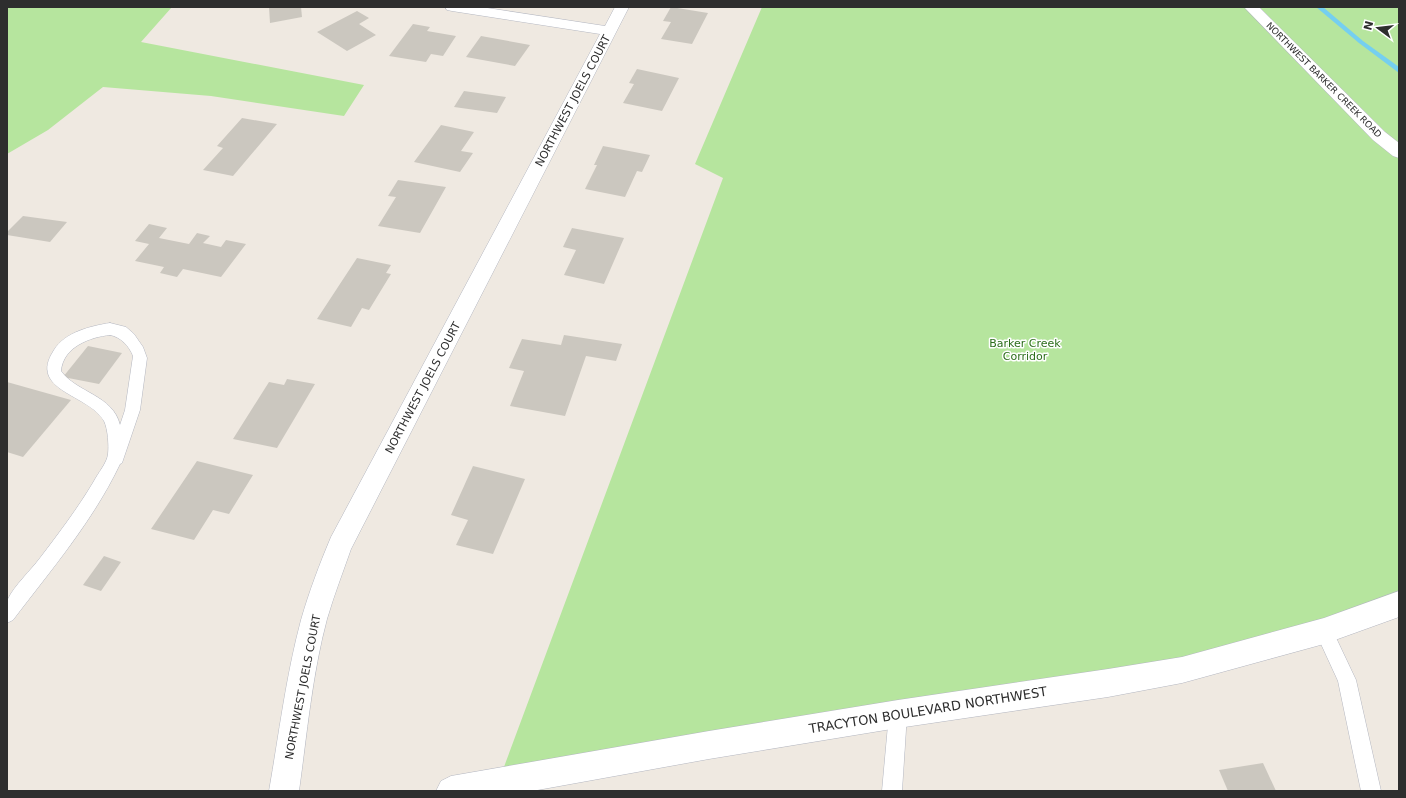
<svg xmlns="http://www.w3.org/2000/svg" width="1406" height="798" font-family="'DejaVu Sans',sans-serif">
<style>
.green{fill:#b6e59e}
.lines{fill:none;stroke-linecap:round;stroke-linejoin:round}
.stream{fill:#75cff0;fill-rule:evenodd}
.building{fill:#cbc7bf}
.lane-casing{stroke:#b4b7c1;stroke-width:1}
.street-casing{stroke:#b4b7c1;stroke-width:1}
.secondary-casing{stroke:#b4b7c1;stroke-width:1}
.lane{fill:#fff;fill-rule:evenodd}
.street{fill:#fff;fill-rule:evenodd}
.secondary{fill:#fff;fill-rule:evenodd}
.labels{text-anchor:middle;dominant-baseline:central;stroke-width:3;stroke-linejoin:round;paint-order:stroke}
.far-street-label{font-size:9px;fill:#2e2e2e;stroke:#fff}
.street-label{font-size:11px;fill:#2e2e2e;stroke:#fff}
.park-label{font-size:11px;fill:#2c6e1b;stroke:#fff}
.near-street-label{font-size:13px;fill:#2e2e2e;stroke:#fff}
</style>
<rect width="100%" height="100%" fill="#efe9e1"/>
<!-- green -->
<g class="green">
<polygon points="7,7 172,7 141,42 364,85 344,116 211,96 103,87 48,130 7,154"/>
<polygon points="762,7 1399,7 1399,604 1324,631 498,783 723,178 695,164"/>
</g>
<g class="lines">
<!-- stream -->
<polygon class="stream" points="1316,7 1323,7 1363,41 1395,64 1399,67 1399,73 1359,43"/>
</g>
<!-- building -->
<g class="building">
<polygon points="269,7 301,7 302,17 270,23"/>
<polygon points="671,7 708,13 692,44 661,39 671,22 663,21"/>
<polygon points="357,11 369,18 359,24 376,35 347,51 317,32"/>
<polygon points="413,24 430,27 427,31 456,36 443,56 431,54 426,62 389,56"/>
<polygon points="481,36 530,45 515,66 466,57"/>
<polygon points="637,69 679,78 662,111 623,103 634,84 629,83"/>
<polygon points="464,91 506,97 497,113 454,107"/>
<polygon points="242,118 277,124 233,176 203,170 223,148 217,146"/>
<polygon points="441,125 474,132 461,151 473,153 460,172 414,162"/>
<polygon points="603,146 650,155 642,172 637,171 625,197 585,189 597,165 594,165"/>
<polygon points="398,180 446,187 420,233 378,226 396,197 388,196"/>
<polygon points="23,216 67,222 50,242 7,235 7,232"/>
<polygon points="149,224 167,228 159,238 189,244 197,233 210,236 203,243 221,247 226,240 246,244 221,277 183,269 177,277 160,273 164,267 135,261 149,244 135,241"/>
<polygon points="572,228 624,238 604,284 564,275 576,250 563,247"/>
<polygon points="357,258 391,265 386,273 391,274 369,310 362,308 351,327 317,319"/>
<polygon points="564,335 622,344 616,361 586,356 565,416 510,406 524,371 509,368 522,339 561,345"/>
<polygon points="88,346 122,353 99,384 63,377"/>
<polygon points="287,379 315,384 277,448 233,439 269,382 284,385"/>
<polygon points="7,382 71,400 23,457 7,452"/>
<polygon points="197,461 253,475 229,514 213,510 194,540 151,529"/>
<polygon points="473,466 525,479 493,554 456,545 468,520 451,515"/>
<polygon points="104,556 121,562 101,591 83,585"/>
<polygon points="1263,763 1276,791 1228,791 1219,770"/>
</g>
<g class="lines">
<defs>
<g id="lane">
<path d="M110,323L126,327L134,334L143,347L147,358L140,410L122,463L120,464C93,521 51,570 13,620L7,623C7,616 5,604 8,599C14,586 31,570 40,558C59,533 78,508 94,481C98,473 107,463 108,454C109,446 108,429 104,421C89,394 27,391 54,350C65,332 91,326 110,323ZM110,335C121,337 129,346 133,356L125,410L120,425C113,395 77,393 61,371C63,347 90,337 110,335Z"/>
<polygon points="1324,622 1330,625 1356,680 1381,791 1361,791 1338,681 1315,631 1318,625"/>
<polygon points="898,705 905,707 907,714 902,791 882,791 889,714 891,707"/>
</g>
<g id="street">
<path d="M445,7H481L605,26L615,7H629L351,549C343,572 334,595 327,619C312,675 307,734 299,791H269C279,734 286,676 301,620C309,592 320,563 331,537L600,34L452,11L447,10Z"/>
<polygon points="1244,7 1259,7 1385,132 1399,143 1399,158 1393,156 1373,140"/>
</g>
<polygon id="secondary" points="1399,591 1399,617 1324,644 1182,683 1108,697 898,728 709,759 532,791 436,791 441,781 451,776 709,731 898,700 1108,669 1182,657 1324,618"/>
</defs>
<!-- lane casing -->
<use href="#lane" class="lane-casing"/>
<!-- street casing -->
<use href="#street" class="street-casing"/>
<!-- secondary casing -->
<use href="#secondary" class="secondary-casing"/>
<!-- lane -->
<use href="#lane" class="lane"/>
<!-- street -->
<use href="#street" class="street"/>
<!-- secondary -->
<use href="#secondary" class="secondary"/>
</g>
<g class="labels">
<!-- far-street labels -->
<g class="far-street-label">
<text transform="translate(1324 80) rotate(45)">NORTHWEST BARKER CREEK ROAD</text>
</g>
<!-- street labels -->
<g class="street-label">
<text transform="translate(573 101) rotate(-62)">NORTHWEST JOELS COURT</text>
<text transform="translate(423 388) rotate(-62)">NORTHWEST JOELS COURT</text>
<text transform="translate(303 687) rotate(-79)">NORTHWEST JOELS COURT</text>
</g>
<!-- park labels -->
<g class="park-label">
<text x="1025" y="343">Barker Creek<tspan x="1025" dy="13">Corridor</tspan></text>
</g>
<!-- near-street labels -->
<g class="near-street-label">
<text transform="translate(928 710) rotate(-9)">TRACYTON BOULEVARD NORTHWEST</text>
</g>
</g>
<!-- border -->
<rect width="1406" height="798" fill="none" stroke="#2e2e2e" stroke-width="16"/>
<!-- north arrow -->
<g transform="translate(1378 28) rotate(285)" stroke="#ffffff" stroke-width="3" paint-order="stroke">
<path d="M0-3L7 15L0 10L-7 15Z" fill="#2e2e2e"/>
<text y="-6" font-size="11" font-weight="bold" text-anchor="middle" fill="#2e2e2e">N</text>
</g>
</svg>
